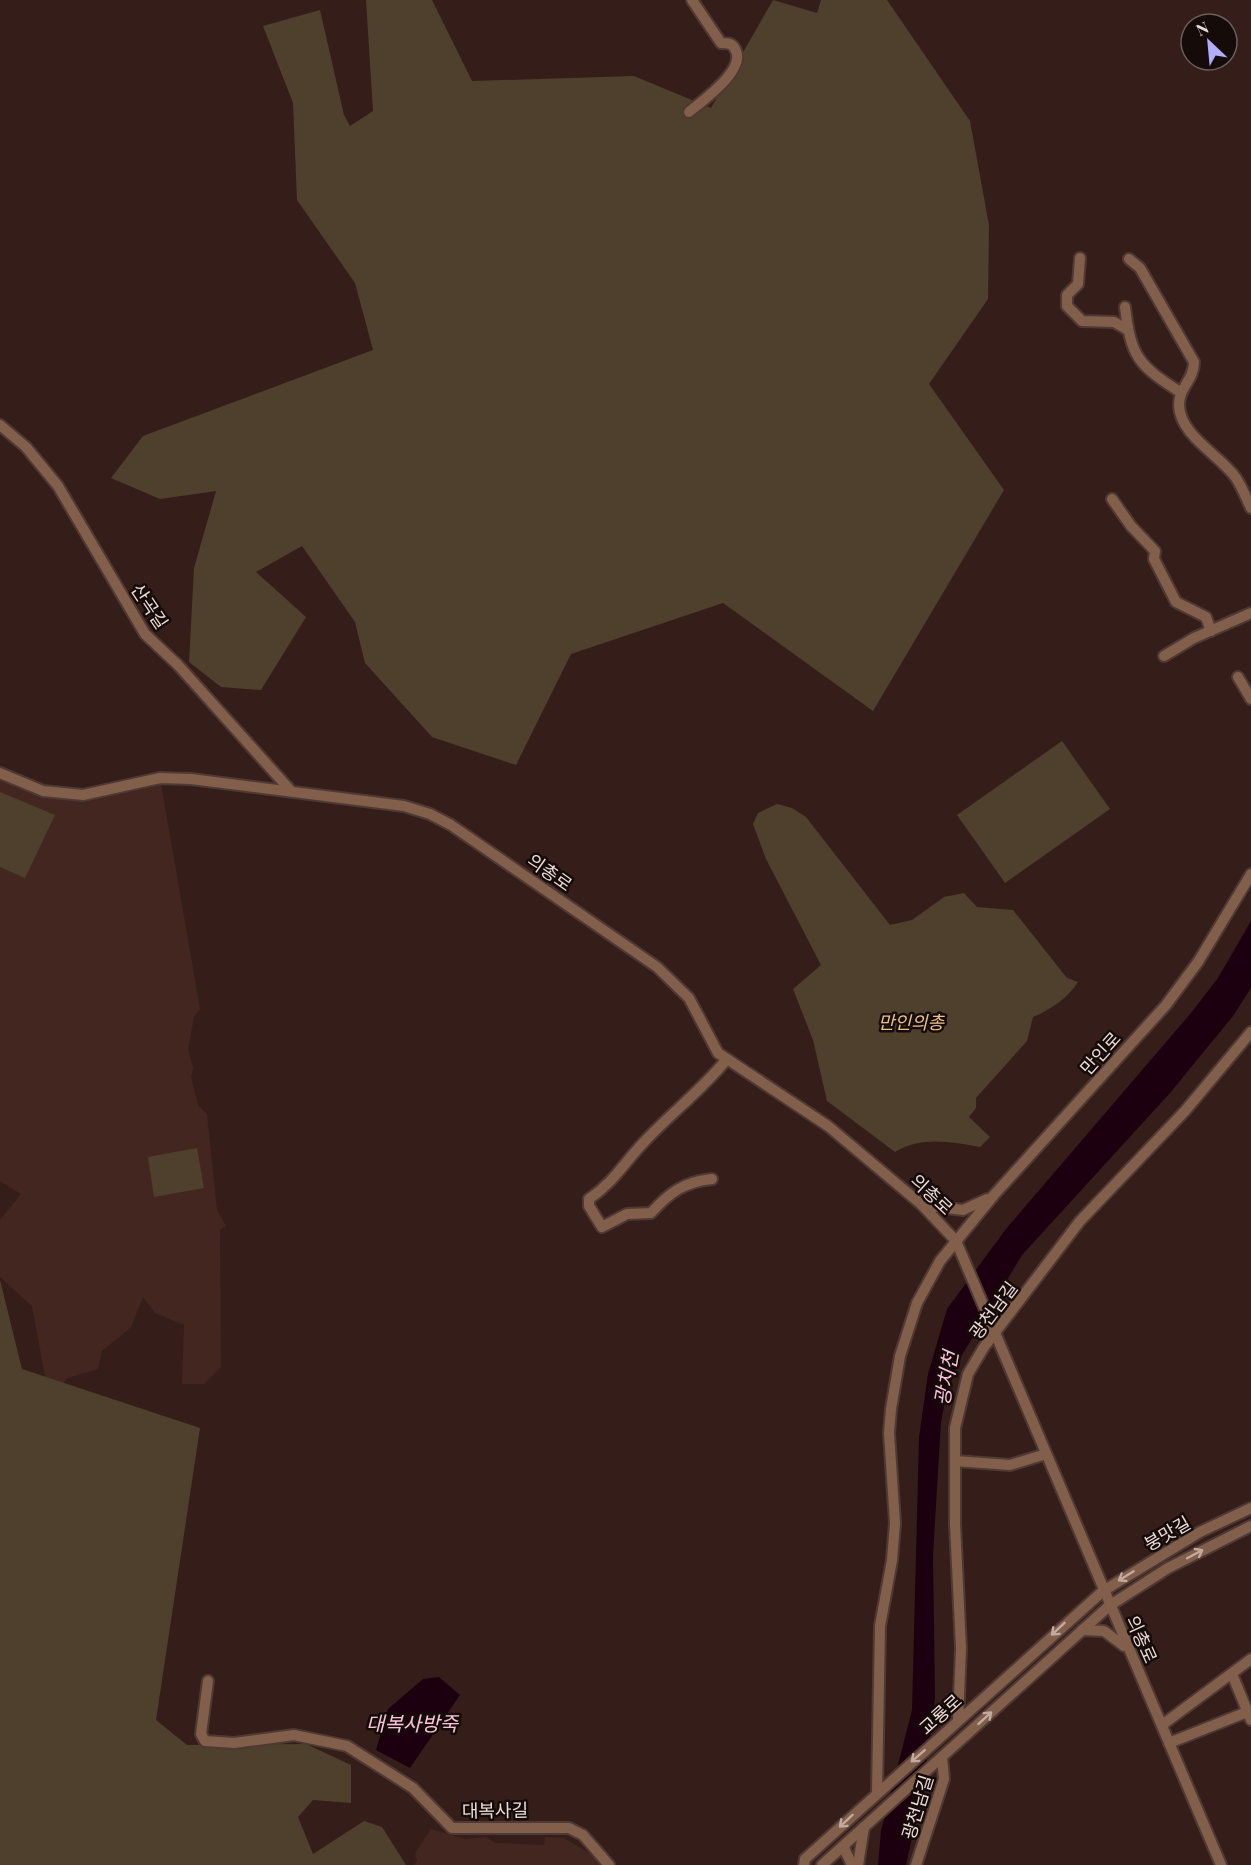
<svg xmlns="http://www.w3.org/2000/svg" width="1251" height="1865" font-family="'Playfair Display','Noto Sans KR',serif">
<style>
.built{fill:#432620}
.green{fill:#4e402c}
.water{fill:#1c000f}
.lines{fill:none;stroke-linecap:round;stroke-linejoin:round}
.minor-casing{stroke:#4f3934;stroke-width:14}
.minor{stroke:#815f4a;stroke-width:10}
.oneway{stroke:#c2aaa0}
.labels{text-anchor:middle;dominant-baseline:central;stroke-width:5;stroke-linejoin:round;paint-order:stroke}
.street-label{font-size:18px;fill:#eddcd9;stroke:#150b09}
.park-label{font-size:18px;font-style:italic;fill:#edc286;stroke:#150b09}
.water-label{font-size:20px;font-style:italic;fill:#fac2dd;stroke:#150b09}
</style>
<rect width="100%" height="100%" fill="#351e19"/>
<!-- built -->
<g class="built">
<polygon points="0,772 62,795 160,778 200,1009 194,1017 188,1049 193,1068 191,1077 198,1105 207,1114 217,1210 226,1226 220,1230 221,1367 204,1384 182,1384 184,1325 155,1313 143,1297 131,1327 102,1351 98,1369 68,1378 49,1398 32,1306 0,1277 0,1220 21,1194 0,1181"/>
<polygon points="431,1829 465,1839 486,1837 495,1843 544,1845 545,1837 564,1838 598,1858 602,1865 414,1865 417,1861 415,1853"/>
</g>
<!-- green -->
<g class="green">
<polygon points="366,0 432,0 472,81 634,76 711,108 773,0 817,13 821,0 887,0 970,121 989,225 988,299 929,384 1004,490 873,711 723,603 571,654 516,765 432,737 365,663 355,622 302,546 256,572 306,617 261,690 221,687 189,662 194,568 216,491 160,499 111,478 143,436 373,350 355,283 297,200 293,103 263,26 320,10 344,115 350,126 373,111"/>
<polygon points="1062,741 1110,809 1005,883 957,815"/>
<polygon points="0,792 55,815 25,878 0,867"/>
<path d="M777,804L792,808L806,817L890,925L912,920L944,897L964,893L977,907L1013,910L1067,978L1078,982C1068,998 1050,1010 1033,1017L1027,1041L976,1098V1108L969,1117L990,1137L980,1147C952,1142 921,1136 895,1152L827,1101L813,1040L793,989L821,965L766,859L753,824L758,813Z"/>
<polygon points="197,1148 204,1188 154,1197 148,1157"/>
<polygon points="0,1280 22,1369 200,1428 156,1720 187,1745 306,1744 351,1765 351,1803 313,1800 298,1817 313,1854 364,1821 382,1827 406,1865 0,1865"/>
</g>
<!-- water -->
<g class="water">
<polygon points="1251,921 1251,988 1233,1016 1170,1093 1022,1255 962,1355 947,1392 941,1422 933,1555 935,1697 932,1724 921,1799 906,1865 878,1865 881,1831 912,1710 919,1437 928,1374 947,1309 1006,1229 1191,1013 1218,978"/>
<polygon points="439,1677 460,1695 410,1768 376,1750 388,1709 423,1679"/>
</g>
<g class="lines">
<defs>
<g id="minor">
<path d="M689,112C702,101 745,71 736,51C733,43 728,43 721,43L692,0"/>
<polyline points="1080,258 1078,284 1067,295 1067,306 1082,321 1114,322 1128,330"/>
<path d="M1129,259L1140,268L1194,362C1194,380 1179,387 1179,405C1180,436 1220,455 1236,478C1242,487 1246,498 1251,508"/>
<path d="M1125,307C1131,357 1138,365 1180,392"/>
<polyline points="0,425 26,447 58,486 145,634 178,665 291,791"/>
<polyline points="1112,499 1131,526 1155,551 1154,559 1176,602 1206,617 1211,631"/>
<polyline points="1164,656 1194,638 1251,613"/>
<polyline points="1238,677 1251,699"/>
<polyline points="0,773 43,791 83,795 160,778 191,779 404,806 430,814 451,825 657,967 689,998 718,1053 828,1126 922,1205 956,1241 1221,1865"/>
<path d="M712,1179C684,1182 670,1192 651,1213L627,1214L602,1227L589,1206V1199C614,1182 624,1163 644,1142C671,1113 702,1090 727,1059"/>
<polyline points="922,1205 963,1210 987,1199"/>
<polyline points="955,1461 1010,1465 1046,1454"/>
<polyline points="1082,1630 1104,1631 1124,1646"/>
<polyline points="1232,1674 1251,1720"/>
<polyline points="208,1681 201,1734 205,1741 234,1743 294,1735 347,1746 413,1788 452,1828 569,1828 583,1835 609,1865"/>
<polyline points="958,1720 961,1648 955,1524 955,1428 968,1374 984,1347 1080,1221 1185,1111 1251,1032"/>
<polyline points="1162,1725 1251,1659"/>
<polyline points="1169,1743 1247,1712"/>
<polyline points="877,1792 880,1626 892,1560 895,1523 889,1433 891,1409 900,1356 917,1303 940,1261 994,1195 1166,1005 1198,962 1251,874"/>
<polyline points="843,1846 852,1865"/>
<polyline points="804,1865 805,1859 1103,1591 1200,1532 1251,1508"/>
<polyline points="822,1865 1109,1606 1168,1568 1251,1526"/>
<polyline points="858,1865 864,1827"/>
<polyline points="916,1865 944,1779 942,1757"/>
</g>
</defs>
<!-- minor casing -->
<use href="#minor" class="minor-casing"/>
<!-- minor -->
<use href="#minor" class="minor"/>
</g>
<!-- one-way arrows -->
<defs><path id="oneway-shaft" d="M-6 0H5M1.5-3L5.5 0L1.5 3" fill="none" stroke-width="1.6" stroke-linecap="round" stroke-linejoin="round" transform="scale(1.5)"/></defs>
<g class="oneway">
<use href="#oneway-shaft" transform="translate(1195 1554) rotate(-28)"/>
<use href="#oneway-shaft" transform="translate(1126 1576) rotate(148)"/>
<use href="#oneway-shaft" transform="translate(1058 1629) rotate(137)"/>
<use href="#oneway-shaft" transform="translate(985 1718) rotate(-42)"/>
<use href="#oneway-shaft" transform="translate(918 1756) rotate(139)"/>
<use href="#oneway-shaft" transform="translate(846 1821) rotate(137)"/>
</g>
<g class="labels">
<!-- street labels -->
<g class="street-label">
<text transform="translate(150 606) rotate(56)">산곡길</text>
<text transform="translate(550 872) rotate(35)">의총로</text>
<text transform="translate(1100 1053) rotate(-48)">만인로</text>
<text transform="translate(932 1194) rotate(43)">의총로</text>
<text transform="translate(993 1310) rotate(-53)">광천남길</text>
<text transform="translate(1167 1533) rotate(-30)">붕맛길</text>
<text transform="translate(1142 1639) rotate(66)">의총로</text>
<text transform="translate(940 1714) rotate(-42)">교룡로</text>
<text transform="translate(917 1807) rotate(-73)">광천남길</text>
<text transform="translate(495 1810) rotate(-1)">대복사길</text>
</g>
<!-- park labels -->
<g class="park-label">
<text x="911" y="1022">만인의총</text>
</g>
<!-- water labels -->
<g class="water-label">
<text transform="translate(945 1378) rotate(-80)">광치천</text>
<text x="412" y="1722">대복사방죽</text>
</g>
</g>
<!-- north arrow -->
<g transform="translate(1209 42) rotate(334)"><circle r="28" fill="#150b09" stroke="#6b5f5c" stroke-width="1.5"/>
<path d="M0-4.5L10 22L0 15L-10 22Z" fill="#aeaefb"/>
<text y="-9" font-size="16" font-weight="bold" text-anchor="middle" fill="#eddcd9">N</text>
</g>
</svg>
